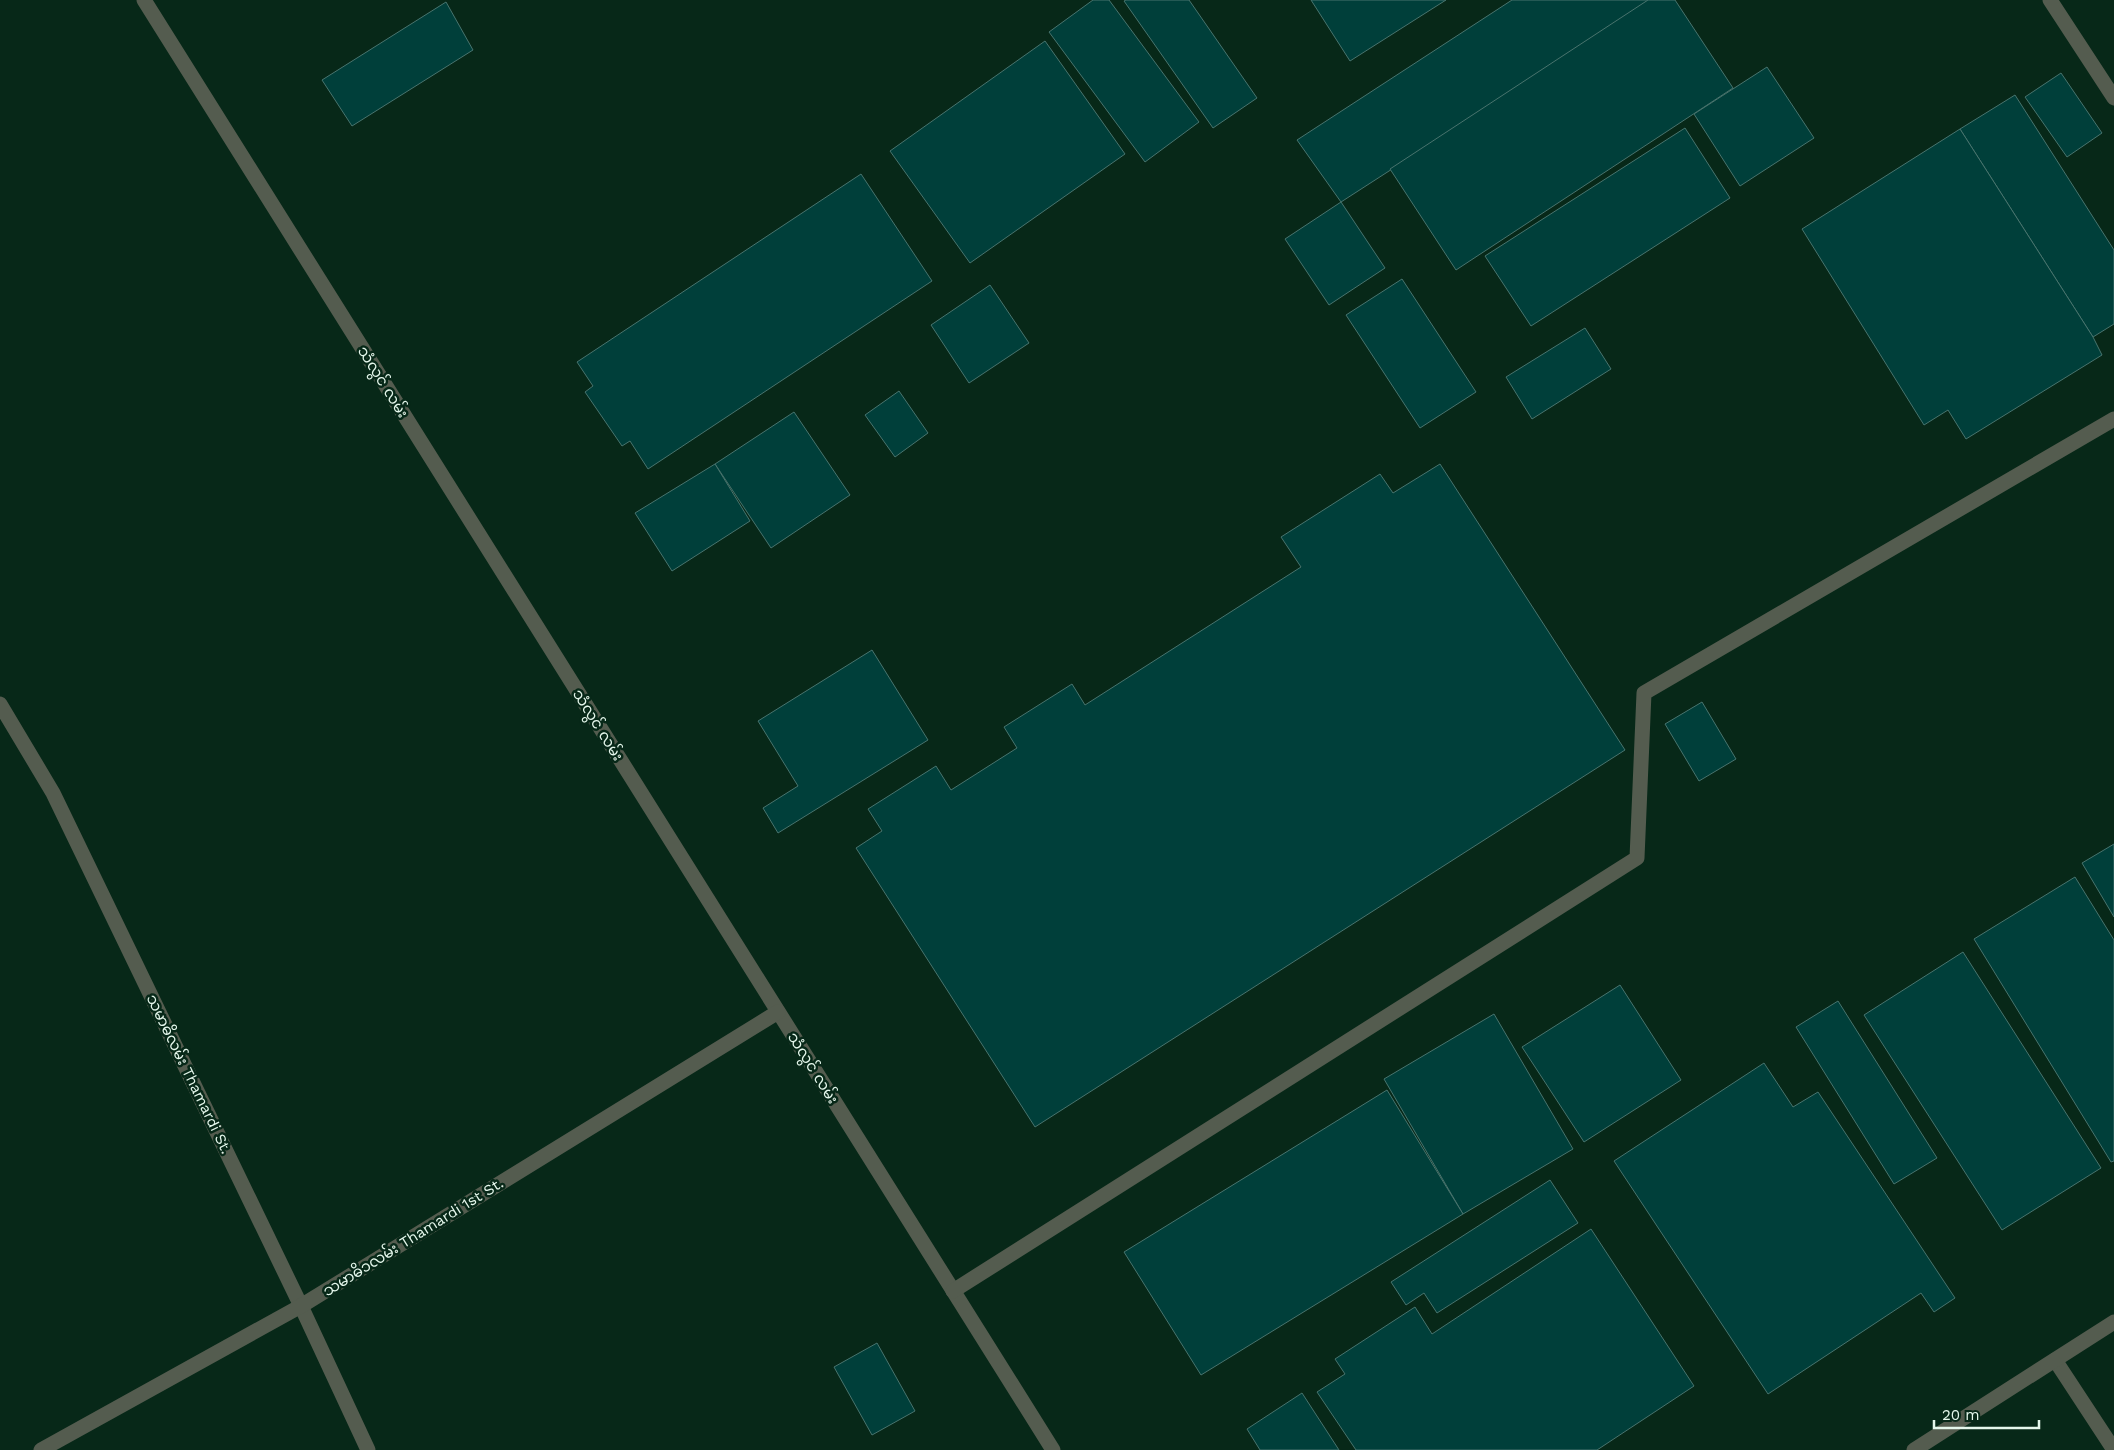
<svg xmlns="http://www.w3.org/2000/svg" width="2114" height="1450" font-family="'Work Sans','Noto Sans Myanmar',sans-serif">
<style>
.building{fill:#003f3a;stroke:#48746e}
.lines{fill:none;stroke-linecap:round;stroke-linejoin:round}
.minor{stroke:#545c4f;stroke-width:15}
.labels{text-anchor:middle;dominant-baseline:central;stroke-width:5;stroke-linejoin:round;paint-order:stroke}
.street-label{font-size:15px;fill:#e5f7ec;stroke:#072818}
</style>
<rect width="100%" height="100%" fill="#072818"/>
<!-- building -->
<g class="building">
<polygon points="1093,0 1109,0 1199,122 1145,162 1049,32"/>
<polygon points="1126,0 1189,0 1257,98 1213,128 1124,1"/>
<polygon points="1311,0 1446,0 1350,61"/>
<polygon points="1512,0 1654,0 1341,202 1297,140"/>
<polygon points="1648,0 1675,0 1733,88 1456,270 1390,169"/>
<polygon points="446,2 473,50 352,126 322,80"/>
<polygon points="1045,41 1125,154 970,263 890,151"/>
<polygon points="1767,67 1814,138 1740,186 1694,114"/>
<polygon points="2061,73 2102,133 2067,157 2025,97"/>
<polygon points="2015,95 2114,250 2114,324 2093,337 1960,129"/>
<polygon points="1685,128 1730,198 1531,326 1485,256"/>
<polygon points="1960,129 2093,337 2102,355 1966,439 1948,410 1924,425 1802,229"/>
<polygon points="861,174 932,281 648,469 630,441 622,446 585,392 593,386 577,362"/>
<polygon points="1341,202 1385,268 1329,305 1285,239"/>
<polygon points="1402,279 1476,392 1420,428 1346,315"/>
<polygon points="990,285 1029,343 969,383 931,325"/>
<polygon points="1585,328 1611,369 1532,419 1506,377"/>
<polygon points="899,391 928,433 895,457 865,415"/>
<polygon points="794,412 850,495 771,548 715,464"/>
<polygon points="715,464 750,521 672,571 635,513"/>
<polygon points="1440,464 1625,750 1035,1127 856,848 882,831 868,809 936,766 951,790 1017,748 1004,727 1072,684 1085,705 1301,567 1281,537 1380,474 1393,493"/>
<polygon points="872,650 928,740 778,833 763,808 798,786 758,721"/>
<polygon points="1702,702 1736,759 1699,781 1665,724"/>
<polygon points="2114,844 2114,917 2082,863"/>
<polygon points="2075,877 2114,940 2114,1161 2111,1162 1974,939"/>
<polygon points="1963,952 2101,1168 2002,1230 1864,1015"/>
<polygon points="1620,985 1681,1080 1584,1142 1522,1047"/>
<polygon points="1838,1001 1937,1158 1894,1184 1796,1027"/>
<polygon points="1494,1014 1573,1149 1463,1214 1384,1079"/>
<polygon points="1764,1063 1793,1107 1818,1092 1955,1298 1934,1312 1921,1293 1768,1394 1614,1161"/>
<polygon points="1387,1090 1463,1214 1201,1375 1124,1252"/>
<polygon points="1550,1180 1578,1223 1437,1313 1424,1293 1406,1305 1391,1282"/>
<polygon points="1591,1229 1694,1386 1597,1450 1356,1450 1317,1392 1345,1374 1335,1359 1415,1307 1432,1334"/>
<polygon points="877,1343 915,1411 872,1435 834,1367"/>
<polygon points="1302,1393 1339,1450 1260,1450 1247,1429"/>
</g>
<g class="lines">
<!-- minor -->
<g class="minor">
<polyline points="144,0 1053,1450"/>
<polyline points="2050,0 2114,98"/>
<polyline points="0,704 53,793 301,1306 368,1450"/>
<polyline points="953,1291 1637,858 1644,693 2114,419"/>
<polyline points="2055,1360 2114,1450"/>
<polyline points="41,1450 301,1306 778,1012"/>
<polyline points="1914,1450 2114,1322"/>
</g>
</g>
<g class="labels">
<!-- street labels -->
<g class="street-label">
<text transform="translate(383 382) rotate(58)">သံလွင် လမ်း</text>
<text transform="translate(598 725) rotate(58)">သံလွင် လမ်း</text>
<text transform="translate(813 1068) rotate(58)">သံလွင် လမ်း</text>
<text transform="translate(189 1074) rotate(64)">သမာဓိလမ်း Thamardi St.</text>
<text transform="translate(413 1237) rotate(-32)">သမာဓိ၁လမ်း Thamardi 1st St.</text>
</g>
</g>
<!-- scale -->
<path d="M1934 1420v8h105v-8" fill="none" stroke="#e5f7ec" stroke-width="2.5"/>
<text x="1942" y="1420" font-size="15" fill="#e5f7ec" stroke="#072818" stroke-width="4" paint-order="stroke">20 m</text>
</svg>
